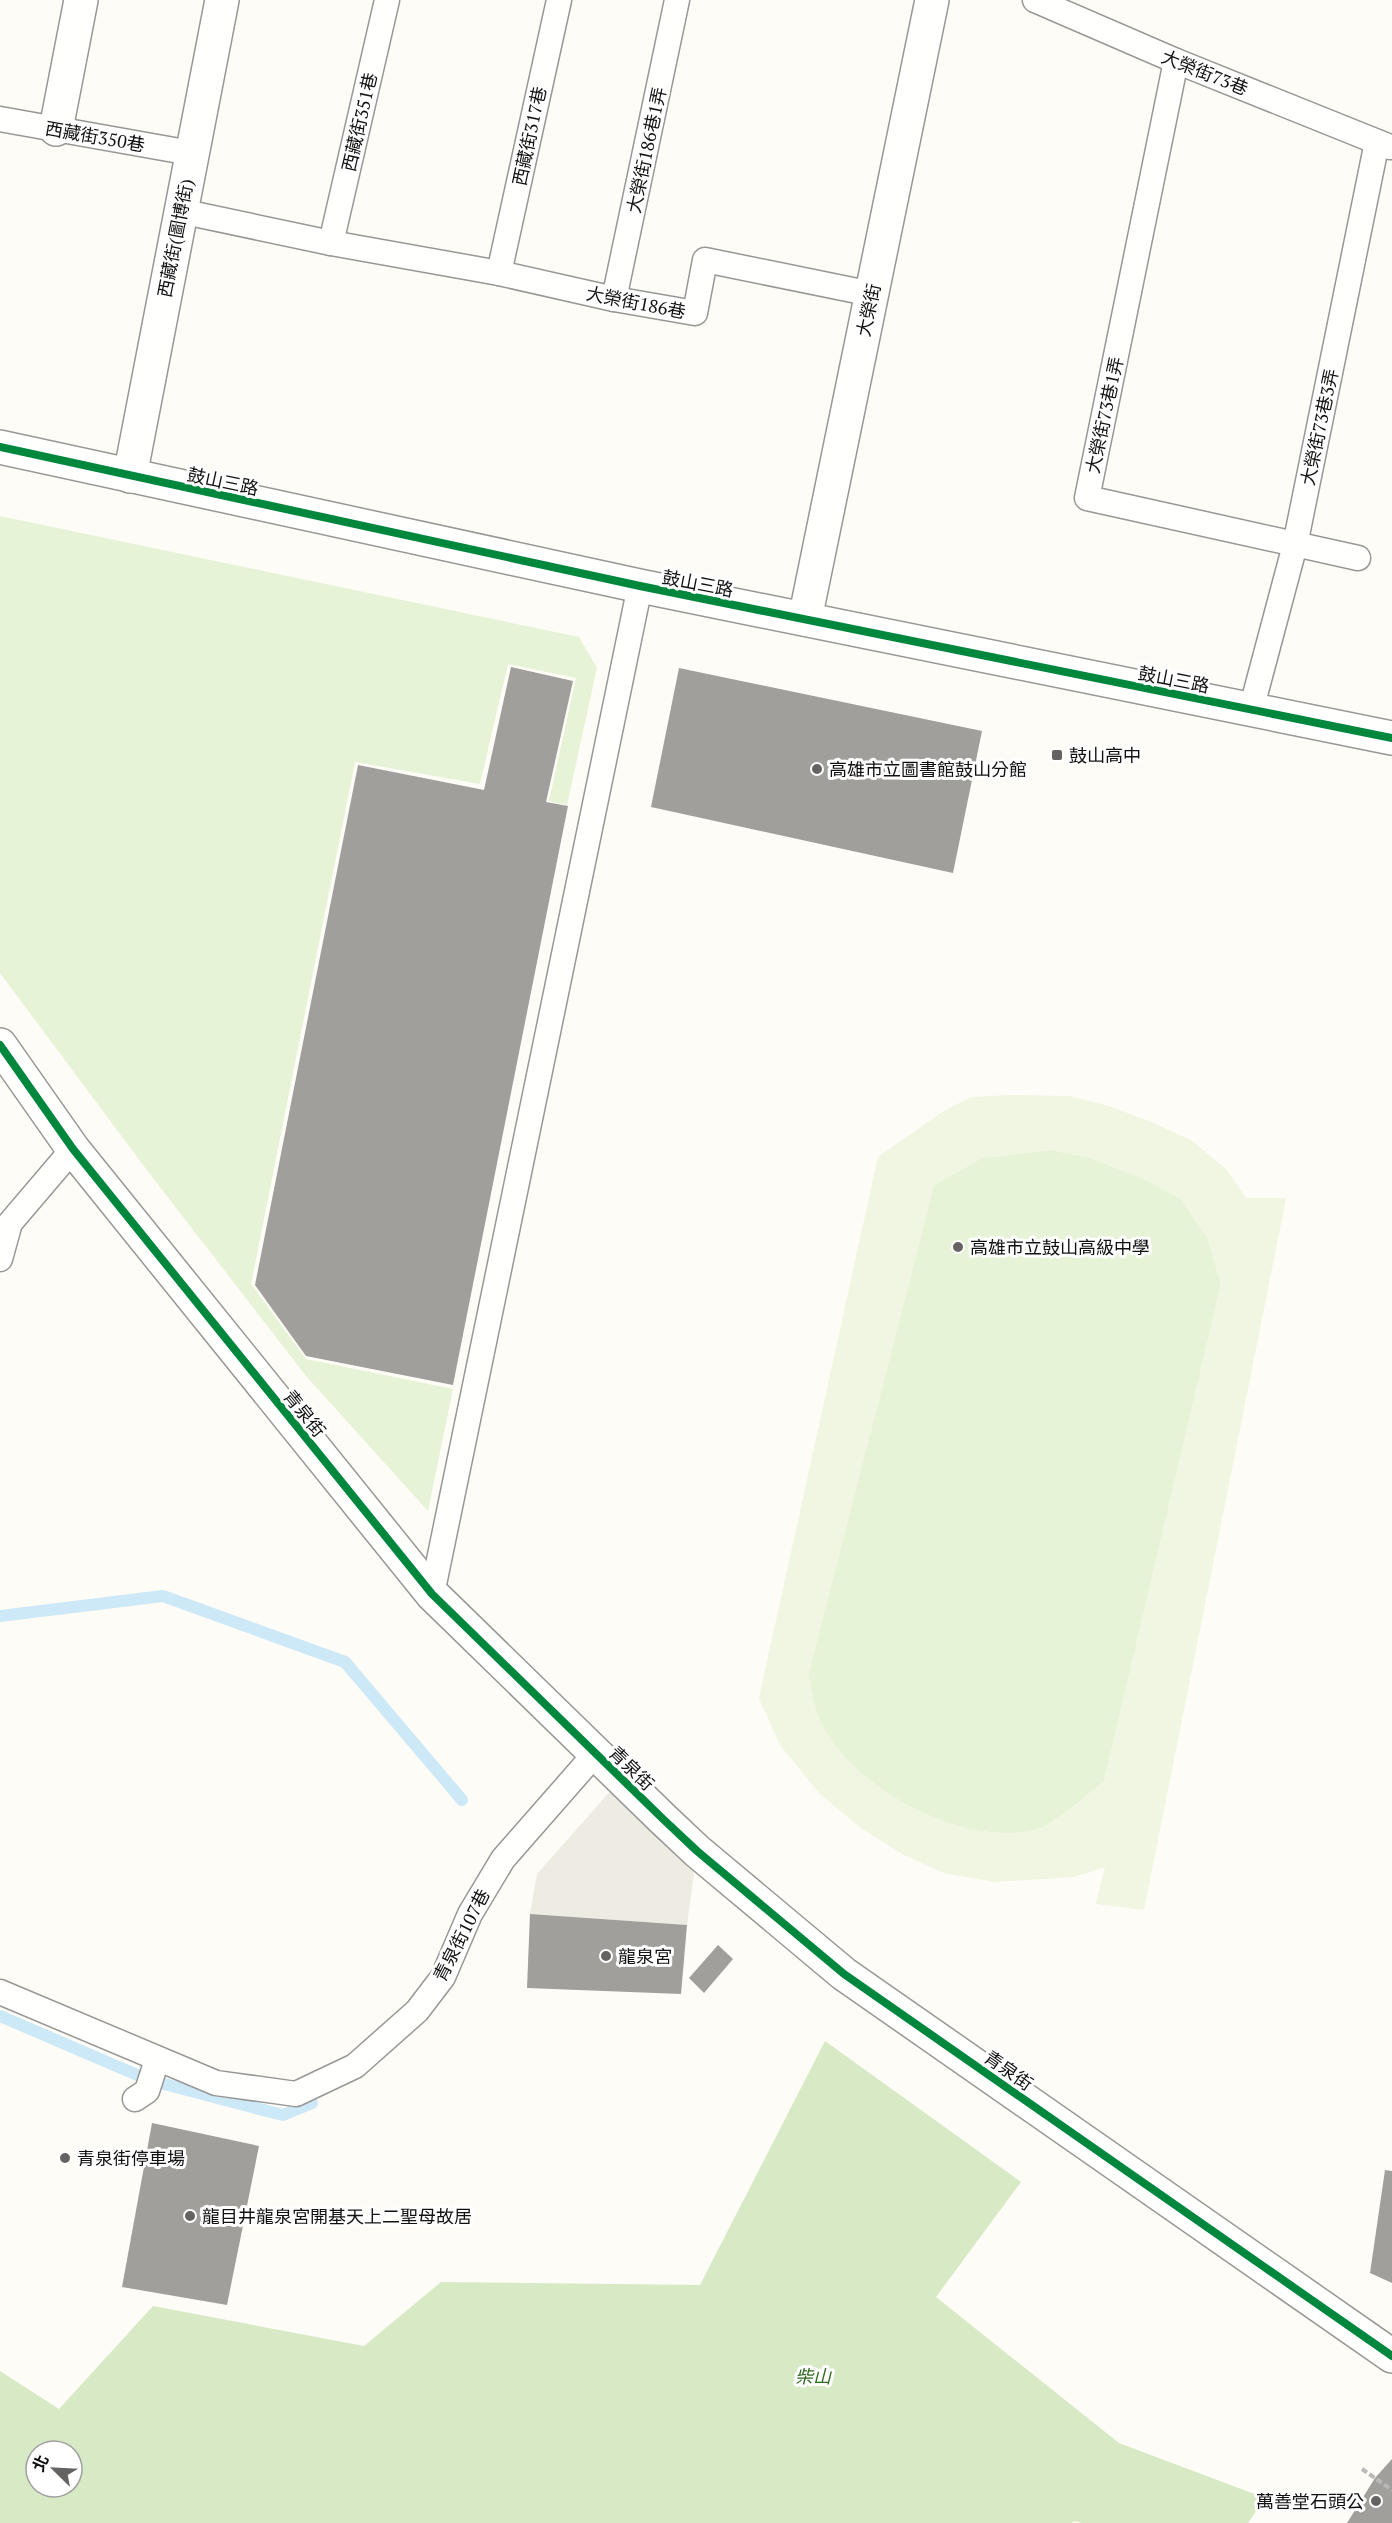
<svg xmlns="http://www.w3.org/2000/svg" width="1392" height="2523" font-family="'PT Serif','Noto Sans TC',serif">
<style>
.green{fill:#e7f3d7}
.forest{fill:#d8eac5;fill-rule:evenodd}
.pitch{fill:#f0f6e1;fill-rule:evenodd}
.plaza{fill:#edebe2}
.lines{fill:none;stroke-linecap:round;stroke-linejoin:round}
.stream{stroke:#cde8f7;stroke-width:12}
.building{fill:#a19f9c}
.service-casing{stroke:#979795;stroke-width:27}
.minor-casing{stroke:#979795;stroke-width:36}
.tertiary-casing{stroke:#979795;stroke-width:36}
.path{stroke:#b9b9b8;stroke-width:4;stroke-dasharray:6 3;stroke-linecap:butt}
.service{stroke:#fffffe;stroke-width:24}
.minor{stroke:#fffffe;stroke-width:33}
.tertiary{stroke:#fffffe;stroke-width:33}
.cycleway-casing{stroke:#fff;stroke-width:11}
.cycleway{stroke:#00873e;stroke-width:8}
.poi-dot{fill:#646362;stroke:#fff;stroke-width:2}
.labels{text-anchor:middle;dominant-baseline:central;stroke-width:6;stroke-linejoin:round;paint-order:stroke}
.street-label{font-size:18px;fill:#111;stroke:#fff}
.poi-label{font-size:18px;fill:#111;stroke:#fff;text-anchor:start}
.park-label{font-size:18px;font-style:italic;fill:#2f6b1f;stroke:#fff}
</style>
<rect width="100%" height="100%" fill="#fdfcf7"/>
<!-- green -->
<g class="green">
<polygon points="0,516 579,637 597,668 567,805 549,801 576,678 508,664 480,784 355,762 251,1284 306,1359 453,1389 428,1511 306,1376 146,1169 0,973"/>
<path d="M1050,1150L1088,1157L1142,1178L1181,1199L1208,1239L1221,1284L1104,1782C1091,1792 1053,1824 1041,1828C968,1852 849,1788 819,1719C814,1706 811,1689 808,1675L934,1185L982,1158Z"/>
</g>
<!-- forest -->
<path class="forest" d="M825,2041L1021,2182L936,2297L1119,2443L1265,2498L1248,2523H1082L1074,2521L1072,2523H0V2371L59,2409L153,2306L364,2346L441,2282L700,2285ZM36,2451H72V2487H36Z"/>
<!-- pitch -->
<path class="pitch" d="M1011,1095L1069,1096L1109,1106L1151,1122L1191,1140L1227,1170L1246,1198H1286L1144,1910L1096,1904L1105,1867L1074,1877L994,1882L944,1873L904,1855L862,1829L820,1794L780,1745L759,1698L878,1157L945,1110L972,1097ZM1050,1150L1088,1157L1142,1178L1181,1199L1208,1239L1221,1284L1104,1782C1092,1792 1053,1824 1041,1828C968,1852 849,1788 819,1719C814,1706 811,1689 808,1675L934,1185L982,1158Z"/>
<!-- plaza -->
<polygon class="plaza" points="621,1779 697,1851 687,1925 530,1914 537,1874"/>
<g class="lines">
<!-- stream -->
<g class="stream">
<polyline points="0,1616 163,1596 345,1662 462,1800"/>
<polyline points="0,2016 149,2080 283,2115 312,2103"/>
</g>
</g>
<!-- building -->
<g class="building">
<polygon points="511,667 573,681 546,802 568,806 453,1385 306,1356 255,1285 358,765 484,790"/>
<polygon points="679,668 982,731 953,873 651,807"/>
<polygon points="530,1914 687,1925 681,1994 527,1988"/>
<polygon points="718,1945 733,1959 704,1993 689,1978"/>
<polygon points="152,2123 259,2146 227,2305 122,2287"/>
<polygon points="1385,2170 1392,2171 1392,2283 1370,2273"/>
<polygon points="1392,2459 1392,2523 1347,2523 1375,2478"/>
</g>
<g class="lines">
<defs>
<g id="service">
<polyline points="1035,0 1176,61 1390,147"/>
<polyline points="1176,61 1087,498 1358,558"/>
<polyline points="0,119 191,153"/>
<polyline points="180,211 331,243 499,273 614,299 695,313 705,260 872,294"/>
<polyline points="331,243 387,0"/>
<polyline points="499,273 559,0"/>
<polyline points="614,299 677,0"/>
<polyline points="1251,710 1295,545 1377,142"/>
<polyline points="0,1259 10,1223 73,1149"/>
<polyline points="432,1594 640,586"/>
<polyline points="0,1992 216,2083 296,2094 355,2066 417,2011 443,1977 470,1914 503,1859 595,1754"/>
<polyline points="135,2099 147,2091 157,2060"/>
</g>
<g id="minor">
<polyline points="56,129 81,0"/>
<polyline points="130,476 222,0"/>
<polyline points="805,619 932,0"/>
<polyline points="0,1045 73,1149 432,1594 663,1819 697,1851 844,1974 1392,2356"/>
</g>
<polyline id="tertiary" points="0,447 640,586 1392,738"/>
</defs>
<!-- service casing -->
<use href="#service" class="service-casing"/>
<!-- minor casing -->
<use href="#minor" class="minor-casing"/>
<!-- tertiary casing -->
<use href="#tertiary" class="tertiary-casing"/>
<!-- path -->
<polyline class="path" points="1362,2469 1392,2490"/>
<!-- service -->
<use href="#service" class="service"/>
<!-- minor -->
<use href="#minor" class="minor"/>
<!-- tertiary -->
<use href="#tertiary" class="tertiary"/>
<defs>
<g id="cycleway">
<polyline points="0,447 640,586 1392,738"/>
<polyline points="0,1045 73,1149 432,1594 663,1819 697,1851 844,1974 1392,2356"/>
</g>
</defs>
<!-- cycleway casing -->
<use href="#cycleway" class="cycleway-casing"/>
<!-- cycleway -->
<use href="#cycleway" class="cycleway"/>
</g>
<!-- markers -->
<g class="poi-dot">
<rect x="1051" y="749" width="12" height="12" rx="3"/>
<circle cx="817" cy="769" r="6"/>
<circle cx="958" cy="1247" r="6"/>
<circle cx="606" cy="1956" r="6"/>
<circle cx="65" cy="2158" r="6"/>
<circle cx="190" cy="2216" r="6"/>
<circle cx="1376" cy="2501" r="6"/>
</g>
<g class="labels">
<!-- street labels -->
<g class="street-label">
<text transform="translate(1205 72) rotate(22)">大榮街73巷</text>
<text transform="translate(359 122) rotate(-77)">西藏街351巷</text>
<text transform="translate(95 136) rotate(10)">西藏街350巷</text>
<text transform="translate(529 136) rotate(-78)">西藏街317巷</text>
<text transform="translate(646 150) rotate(-78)">大榮街186巷1弄</text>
<text transform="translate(175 238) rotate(-79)">西藏街(圖博街)</text>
<text transform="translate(636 302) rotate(11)">大榮街186巷</text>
<text transform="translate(868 310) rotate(-78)">大榮街</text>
<text transform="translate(1104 415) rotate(-78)">大榮街73巷1弄</text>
<text transform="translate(1319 427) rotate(-78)">大榮街73巷3弄</text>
<text transform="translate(223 481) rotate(12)">鼓山三路</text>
<text transform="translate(698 583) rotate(11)">鼓山三路</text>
<text transform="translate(1174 679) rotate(11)">鼓山三路</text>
<text transform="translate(305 1413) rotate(51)">青泉街</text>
<text transform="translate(632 1768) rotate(44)">青泉街</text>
<text transform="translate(461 1935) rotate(-63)">青泉街107巷</text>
<text transform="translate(1009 2070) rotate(35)">青泉街</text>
</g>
<!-- poi labels -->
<g class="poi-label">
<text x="1069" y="755">鼓山高中</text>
<text x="829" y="769">高雄市立圖書館鼓山分館</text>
<text x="970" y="1247">高雄市立鼓山高級中學</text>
<text x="618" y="1956">龍泉宮</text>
<text x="77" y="2158">青泉街停車場</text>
<text x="202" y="2216">龍目井龍泉宮開基天上二聖母故居</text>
<text x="1364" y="2501" text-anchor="end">萬善堂石頭公</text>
</g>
<!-- park labels -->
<g class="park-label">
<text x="813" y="2376">柴山</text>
</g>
</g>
<!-- north arrow -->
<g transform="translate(54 2469) rotate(294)"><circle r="28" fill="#ffffff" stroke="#a0a0a0" stroke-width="1.5"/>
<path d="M0-4.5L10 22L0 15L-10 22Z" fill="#646362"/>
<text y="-9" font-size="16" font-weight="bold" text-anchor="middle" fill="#111111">北</text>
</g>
</svg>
